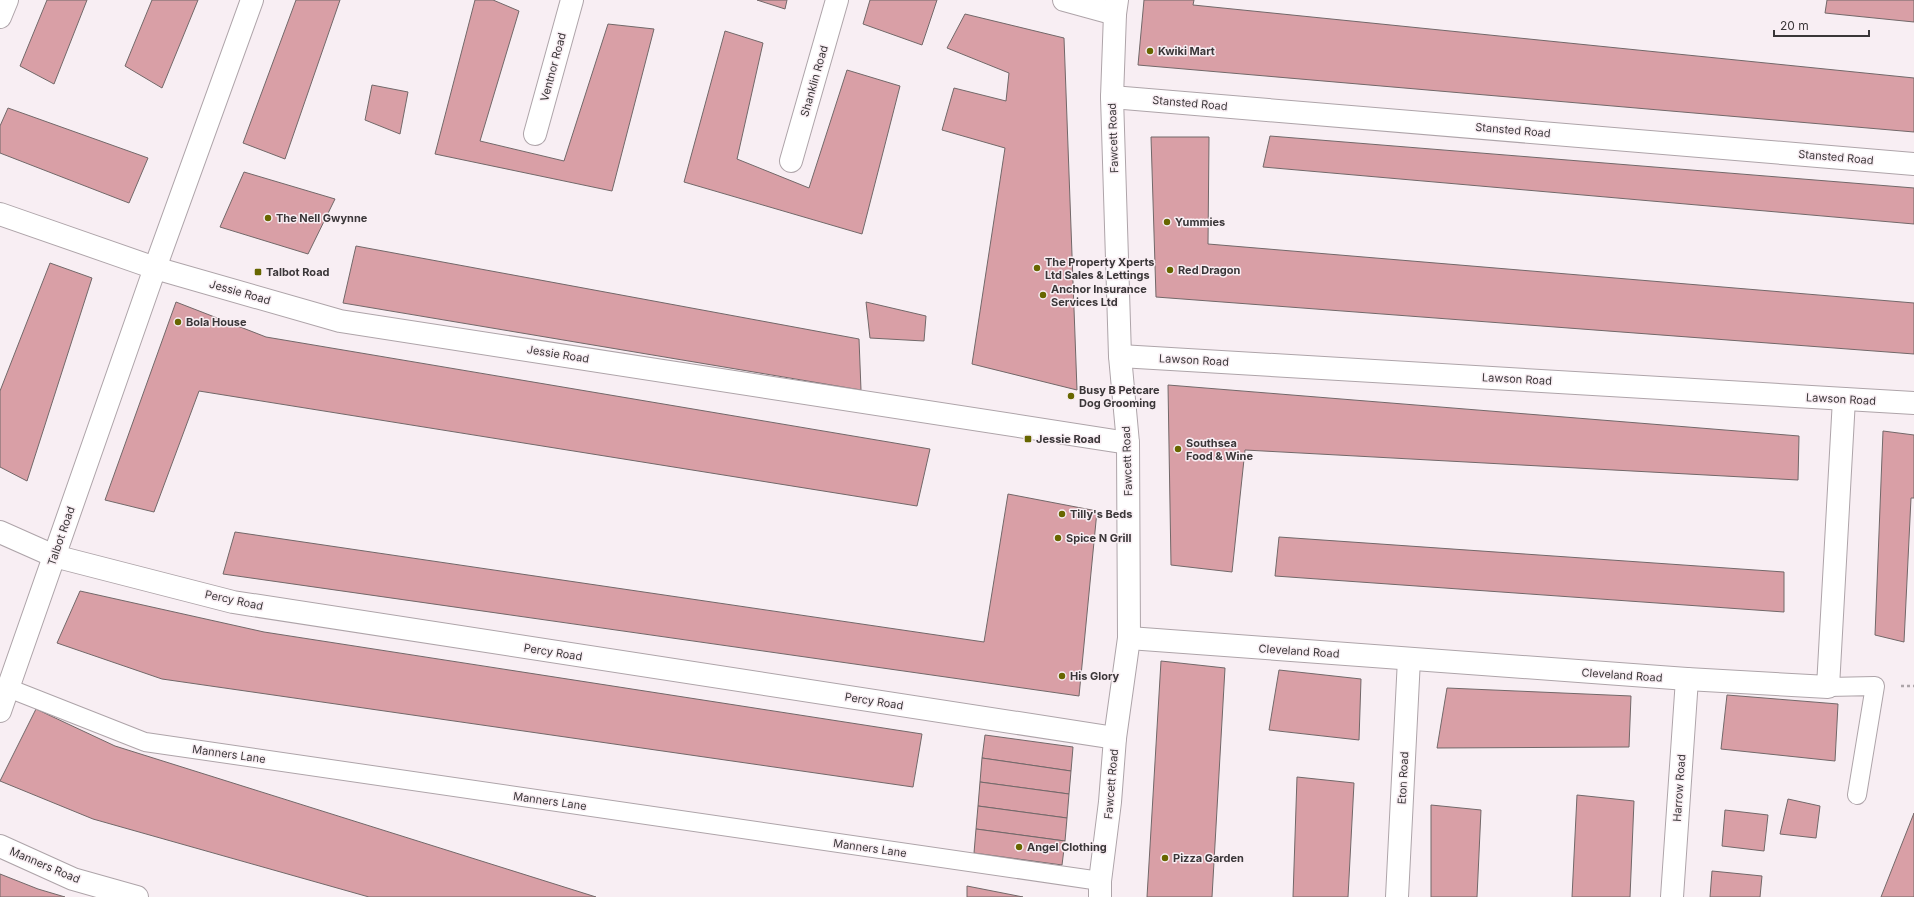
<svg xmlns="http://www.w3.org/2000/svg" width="1914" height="897" font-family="Inter,sans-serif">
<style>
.building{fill:#d99fa6;stroke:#726869}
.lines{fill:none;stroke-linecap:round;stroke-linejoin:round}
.service-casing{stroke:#aea4a9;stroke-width:20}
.minor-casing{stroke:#aea4a9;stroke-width:24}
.path{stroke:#ada5a9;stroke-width:2.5;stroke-dasharray:3 3;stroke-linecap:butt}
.service{stroke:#fff;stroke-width:18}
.minor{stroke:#fff;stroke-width:22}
.poi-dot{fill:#676600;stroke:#f8eef3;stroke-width:1.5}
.labels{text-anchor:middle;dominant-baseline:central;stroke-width:3;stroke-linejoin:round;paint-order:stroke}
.poi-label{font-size:11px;font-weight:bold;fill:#3a3638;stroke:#f8eef3;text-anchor:start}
.street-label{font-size:11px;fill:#3a3638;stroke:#f8eef3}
</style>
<rect width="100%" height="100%" fill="#f8eef3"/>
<!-- building -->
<g class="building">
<polygon points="47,0 87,0 54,84 20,66"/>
<polygon points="152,0 198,0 162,88 125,66"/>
<polygon points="296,0 340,0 285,159 243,143"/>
<polygon points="475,0 493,0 519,11 480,141 564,161 608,24 654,29 612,191 435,154"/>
<polygon points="757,0 787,0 785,9"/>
<polygon points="870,0 937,0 922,45 863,24"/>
<polygon points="1144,0 1194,0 1193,5 1914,78 1914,132 1138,65"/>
<polygon points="1827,0 1914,0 1914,22 1825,13"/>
<polygon points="965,14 1064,38 1077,390 972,364 1005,148 942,130 954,88 1006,101 1009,73 947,48"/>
<polygon points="725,31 763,43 737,159 809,188 847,70 900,86 862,234 684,182"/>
<polygon points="372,85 408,92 400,134 365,120"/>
<polygon points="8,108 148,158 129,203 0,153 0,126"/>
<polygon points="1270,136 1914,188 1914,224 1263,167"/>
<polygon points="1151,137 1209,137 1208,244 1914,303 1914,354 1156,297"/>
<polygon points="244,172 335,199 308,254 220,227"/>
<polygon points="356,246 859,339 861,390 343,303"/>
<polygon points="50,263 92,278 27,481 0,467 0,391"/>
<polygon points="176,302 266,337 930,449 917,506 199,391 154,512 105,500"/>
<polygon points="866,302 926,316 924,341 870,338"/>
<polygon points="1168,385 1799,436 1798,480 1245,450 1232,572 1171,565"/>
<polygon points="1883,431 1914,435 1914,498 1911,498 1904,642 1875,635"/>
<polygon points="1008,494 1097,511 1079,696 223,574 235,532 984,642"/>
<polygon points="1279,537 1784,572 1784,612 1275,576"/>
<polygon points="80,591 264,632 922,734 913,787 162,679 57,643"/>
<polygon points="1161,661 1225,668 1212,897 1147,897"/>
<polygon points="1279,670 1361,679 1359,740 1269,730"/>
<polygon points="1447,688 1631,696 1629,747 1437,748"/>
<polygon points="1727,695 1838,704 1835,761 1721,749"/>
<polygon points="36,709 115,746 596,897 369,897 93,819 0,781"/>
<polygon points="985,735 1073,747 1071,771 982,758"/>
<polygon points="982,758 1071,771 1069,794 980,782"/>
<polygon points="1297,777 1354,783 1348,897 1293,897"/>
<polygon points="980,782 1069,794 1067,818 978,806"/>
<polygon points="1577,795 1634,801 1630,897 1572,897"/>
<polygon points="1788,799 1820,806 1816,838 1780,834"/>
<polygon points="1431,805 1481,810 1477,897 1431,897"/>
<polygon points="978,806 1067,818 1065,841 976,829"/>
<polygon points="1725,810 1768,815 1764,851 1722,846"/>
<polygon points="1914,813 1914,897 1881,897"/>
<polygon points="976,829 1065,841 1062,865 974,853"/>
<polygon points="1712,871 1762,876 1760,897 1710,897"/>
<polygon points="0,874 38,889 65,897 0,897"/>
<polygon points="967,886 1023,897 967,897"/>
</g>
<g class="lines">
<defs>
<g id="service">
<polyline points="1828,687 1875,686 1857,795"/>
<polyline points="8,688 145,742 1100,881"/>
</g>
<g id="minor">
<polyline points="1064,0 1115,14"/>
<polyline points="0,17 7,0"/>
<polyline points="1112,97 1914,164"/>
<polyline points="535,134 572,0"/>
<polyline points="791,161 837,0"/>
<polyline points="0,214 155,268 340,321 1128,443"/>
<polyline points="1120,356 1914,403"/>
<polyline points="0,532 54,556 233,602 1115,738"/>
<polyline points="1129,638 1687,679 1828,687 1844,399"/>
<polyline points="0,711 155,268 252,0"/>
<polyline points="0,846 73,879 137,897"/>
<polyline points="1100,897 1100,881 1110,802 1115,738 1129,638 1128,443 1120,356 1112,97 1115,14 1117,0"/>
<polyline points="1397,897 1409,659"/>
<polyline points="1672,897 1687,679"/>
</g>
</defs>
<!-- service casing -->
<use href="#service" class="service-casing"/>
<!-- minor casing -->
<use href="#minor" class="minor-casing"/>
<!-- path -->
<polyline class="path" points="1901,686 1914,686"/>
<!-- service -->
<use href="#service" class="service"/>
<!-- minor -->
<use href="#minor" class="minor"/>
</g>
<!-- markers -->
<g class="poi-dot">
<circle cx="1150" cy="51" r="4"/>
<circle cx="268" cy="218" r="4"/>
<circle cx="1167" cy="222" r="4"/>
<circle cx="1037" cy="268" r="4"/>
<circle cx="1170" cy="270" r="4"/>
<rect x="254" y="268" width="8" height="8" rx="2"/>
<circle cx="1043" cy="295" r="4"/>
<circle cx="178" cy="322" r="4"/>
<circle cx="1071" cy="396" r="4"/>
<rect x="1024" y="435" width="8" height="8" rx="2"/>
<circle cx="1178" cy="449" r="4"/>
<circle cx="1062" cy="514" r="4"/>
<circle cx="1058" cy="538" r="4"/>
<circle cx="1062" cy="676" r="4"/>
<circle cx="1019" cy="847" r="4"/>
<circle cx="1165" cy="858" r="4"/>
</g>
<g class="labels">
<!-- poi labels -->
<g class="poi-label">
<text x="1158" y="51">Kwiki Mart</text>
<text x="276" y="218">The Nell Gwynne</text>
<text x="1175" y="222">Yummies</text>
<text x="1045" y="262">The Property Xperts<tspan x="1045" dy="13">Ltd Sales &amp; Lettings</tspan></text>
<text x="1178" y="270">Red Dragon</text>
<text x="266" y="272">Talbot Road</text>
<text x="1051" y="289">Anchor Insurance<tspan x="1051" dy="13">Services Ltd</tspan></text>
<text x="186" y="322">Bola House</text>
<text x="1079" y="390">Busy B Petcare<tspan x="1079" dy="13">Dog Grooming</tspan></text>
<text x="1036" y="439">Jessie Road</text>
<text x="1186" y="443">Southsea<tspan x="1186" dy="13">Food &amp; Wine</tspan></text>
<text x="1070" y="514">Tilly's Beds</text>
<text x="1066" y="538">Spice N Grill</text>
<text x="1070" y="676">His Glory</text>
<text x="1027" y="847">Angel Clothing</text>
<text x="1173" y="858">Pizza Garden</text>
</g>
<!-- street labels -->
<g class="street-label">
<text transform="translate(553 67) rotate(-75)">Ventnor Road</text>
<text transform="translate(814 81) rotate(-74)">Shanklin Road</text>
<text transform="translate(1190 103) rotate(5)">Stansted Road</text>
<text transform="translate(1513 130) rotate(5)">Stansted Road</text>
<text transform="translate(1113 138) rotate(-92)">Fawcett Road</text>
<text transform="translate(1836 157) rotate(5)">Stansted Road</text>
<text transform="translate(240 292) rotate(16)">Jessie Road</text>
<text transform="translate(558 354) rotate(9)">Jessie Road</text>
<text transform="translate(1194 360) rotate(3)">Lawson Road</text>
<text transform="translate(1517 379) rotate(3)">Lawson Road</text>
<text transform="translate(1841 399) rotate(3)">Lawson Road</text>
<text transform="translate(1127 461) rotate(-92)">Fawcett Road</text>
<text transform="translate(61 536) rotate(-71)">Talbot Road</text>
<text transform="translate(234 600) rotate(12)">Percy Road</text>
<text transform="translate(1299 651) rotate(4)">Cleveland Road</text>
<text transform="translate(553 652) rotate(9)">Percy Road</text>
<text transform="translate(1622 675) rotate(4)">Cleveland Road</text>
<text transform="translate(874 701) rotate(9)">Percy Road</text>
<text transform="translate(229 754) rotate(8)">Manners Lane</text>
<text transform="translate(1403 778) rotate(-87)">Eton Road</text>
<text transform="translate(1111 784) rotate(-85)">Fawcett Road</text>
<text transform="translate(1679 788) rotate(-86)">Harrow Road</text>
<text transform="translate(550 801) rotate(8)">Manners Lane</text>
<text transform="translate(870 848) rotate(8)">Manners Lane</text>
<text transform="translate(45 865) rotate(23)">Manners Road</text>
</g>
</g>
<!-- scale -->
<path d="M1774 30v6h95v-6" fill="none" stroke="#3a3638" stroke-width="2"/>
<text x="1780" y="30" font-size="12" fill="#3a3638" stroke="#f8eef3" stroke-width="3" paint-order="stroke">20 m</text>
</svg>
